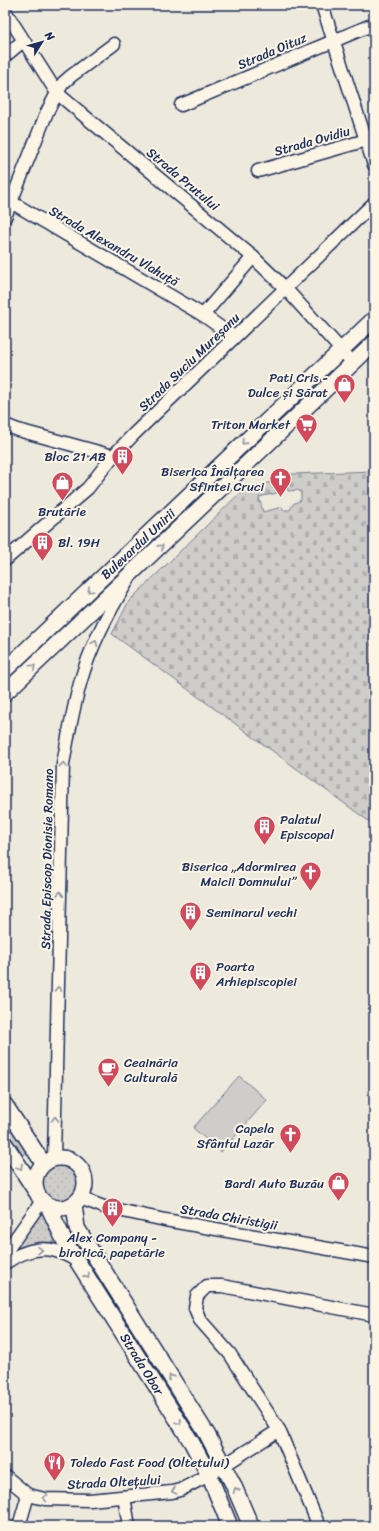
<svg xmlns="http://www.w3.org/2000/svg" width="379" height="1531" font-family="Sriracha,sans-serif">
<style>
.grass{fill:url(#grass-dots);stroke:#757e94}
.cemetery{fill:url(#cemetery-stones);stroke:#757e94;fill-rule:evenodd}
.park{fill:#cfcdca;stroke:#757e94}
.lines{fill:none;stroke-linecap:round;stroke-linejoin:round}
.minor-casing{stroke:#1b2f5e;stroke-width:15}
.major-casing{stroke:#1b2f5e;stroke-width:18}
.minor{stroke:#fcf5e5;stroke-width:12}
.major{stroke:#fcf5e5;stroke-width:15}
.oneway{stroke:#8c92a2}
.labels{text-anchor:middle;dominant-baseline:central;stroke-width:4;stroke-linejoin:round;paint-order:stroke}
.street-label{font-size:13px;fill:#1b2f5e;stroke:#fcf5e5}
.poi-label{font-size:13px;fill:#1b2f5e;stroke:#fcf5e5;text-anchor:end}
</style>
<defs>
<pattern id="grass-dots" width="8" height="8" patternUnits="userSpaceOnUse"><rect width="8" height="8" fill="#cfcdca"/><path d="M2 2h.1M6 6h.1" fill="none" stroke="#b1b0b0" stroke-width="1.8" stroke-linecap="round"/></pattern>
<pattern id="cemetery-stones" width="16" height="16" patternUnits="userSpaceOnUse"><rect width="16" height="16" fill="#cfcdca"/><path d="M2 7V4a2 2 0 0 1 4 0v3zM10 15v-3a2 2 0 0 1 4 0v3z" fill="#b1b0b0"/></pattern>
</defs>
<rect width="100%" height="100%" fill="#eee9dd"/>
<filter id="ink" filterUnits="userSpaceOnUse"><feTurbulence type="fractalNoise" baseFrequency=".025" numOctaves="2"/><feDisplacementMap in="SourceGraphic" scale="8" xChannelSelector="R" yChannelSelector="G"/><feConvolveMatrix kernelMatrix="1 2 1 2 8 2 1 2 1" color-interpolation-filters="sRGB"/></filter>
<g filter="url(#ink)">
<!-- grass -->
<g class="grass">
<polygon points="5,1119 25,1151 21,1161 5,1135"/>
<circle cx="60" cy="1183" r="21"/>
<polygon points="40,1213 43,1213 56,1242 38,1242 16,1252 14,1251"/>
<polygon points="80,1238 213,1450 203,1456 70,1243"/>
</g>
<!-- cemetery -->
<path class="cemetery" d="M374,471V825L112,634L129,601L239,494L292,474ZM283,486L287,487L288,491L298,490L301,493V500L293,504L290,510H284L282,507L263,512L259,497L277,493L278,490Z"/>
<!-- park -->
<polygon class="park" points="239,1076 267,1100 221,1152 193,1128"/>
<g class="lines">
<defs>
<g id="minor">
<polyline points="322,5 374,165"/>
<polyline points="5,11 57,93 253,257 285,288 353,363"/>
<polyline points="5,56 23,41"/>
<polyline points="181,105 374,24"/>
<polyline points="258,171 374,138"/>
<polyline points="11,202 203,315 234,337"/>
<polyline points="5,217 47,112 57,93 63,83 71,76 114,44"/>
<polyline points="203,315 253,257"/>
<polyline points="5,425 18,430 113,456"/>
<polyline points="5,560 88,488 113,456 134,434 374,203"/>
<path d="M54,1158L63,764C68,736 73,708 81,680C91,645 109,611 128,580"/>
<polyline points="80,1198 104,1207 165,1220 374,1257"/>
<polyline points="5,1253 42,1201"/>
<path d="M5,1263C20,1253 38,1246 56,1251C63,1253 70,1257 76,1260"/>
<polyline points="5,1476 28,1495 45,1499 90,1500 172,1492 180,1490 209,1475 279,1430"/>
<polyline points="124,1497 129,1526"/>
<polyline points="19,1526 28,1495"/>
<polyline points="319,1526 279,1430 230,1354 200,1320 195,1308 197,1296 207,1286 222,1286 374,1315"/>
</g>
<g id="major">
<polyline points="5,670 374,319"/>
<polyline points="5,693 374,343"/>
<polyline points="5,1105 43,1163"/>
<polyline points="5,1144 35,1190"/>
<circle cx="60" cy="1183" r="25"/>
<polyline points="74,1204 77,1228 207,1434 233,1484 251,1526"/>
<polyline points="48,1206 64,1240 192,1443 209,1475 230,1526"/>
</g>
</defs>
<!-- minor casing -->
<use href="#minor" class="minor-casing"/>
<!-- major casing -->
<use href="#major" class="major-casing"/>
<!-- minor -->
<use href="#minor" class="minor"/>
<!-- major -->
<use href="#major" class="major"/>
</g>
<!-- one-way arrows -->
<defs><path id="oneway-chevron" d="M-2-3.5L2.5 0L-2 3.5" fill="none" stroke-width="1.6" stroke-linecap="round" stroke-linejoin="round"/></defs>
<g class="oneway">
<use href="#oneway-chevron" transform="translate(244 442) rotate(136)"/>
<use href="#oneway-chevron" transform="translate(161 547) rotate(-44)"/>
<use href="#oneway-chevron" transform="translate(90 590) rotate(137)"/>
<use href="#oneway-chevron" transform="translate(95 643) rotate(-66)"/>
<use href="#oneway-chevron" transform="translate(33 667) rotate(-43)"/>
<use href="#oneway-chevron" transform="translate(63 765) rotate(-84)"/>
<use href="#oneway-chevron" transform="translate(60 894) rotate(-89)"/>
<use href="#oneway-chevron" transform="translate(58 989) rotate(-89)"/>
<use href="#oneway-chevron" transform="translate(55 1119) rotate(-89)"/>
<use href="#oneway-chevron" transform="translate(20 1167) rotate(57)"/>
<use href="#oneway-chevron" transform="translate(40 1250) rotate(-2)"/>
<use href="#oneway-chevron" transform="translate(87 1276) rotate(58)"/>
<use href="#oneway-chevron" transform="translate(171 1377) rotate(-122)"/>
<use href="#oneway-chevron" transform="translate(179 1422) rotate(58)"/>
<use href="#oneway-chevron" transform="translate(236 1490) rotate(-113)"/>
<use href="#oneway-chevron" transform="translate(174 1491) rotate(167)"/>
<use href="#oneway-chevron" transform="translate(45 1498) rotate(-172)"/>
</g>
</g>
<!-- icons -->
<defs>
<symbol id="shop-pin" viewBox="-11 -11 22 30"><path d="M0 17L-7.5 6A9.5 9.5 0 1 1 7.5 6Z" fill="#d1495b" stroke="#fcf5e5"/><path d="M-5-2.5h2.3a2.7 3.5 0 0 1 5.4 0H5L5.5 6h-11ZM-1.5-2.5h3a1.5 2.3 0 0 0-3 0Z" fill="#fff"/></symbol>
<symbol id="supermarket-pin" viewBox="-11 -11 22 30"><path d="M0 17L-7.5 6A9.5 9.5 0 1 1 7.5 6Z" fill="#d1495b" stroke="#fcf5e5"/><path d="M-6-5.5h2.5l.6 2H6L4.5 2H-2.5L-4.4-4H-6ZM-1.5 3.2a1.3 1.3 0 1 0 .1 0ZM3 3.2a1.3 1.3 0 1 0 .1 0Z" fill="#fff"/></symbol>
<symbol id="building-pin" viewBox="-11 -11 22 30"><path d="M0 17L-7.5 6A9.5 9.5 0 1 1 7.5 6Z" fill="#d1495b" stroke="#fcf5e5"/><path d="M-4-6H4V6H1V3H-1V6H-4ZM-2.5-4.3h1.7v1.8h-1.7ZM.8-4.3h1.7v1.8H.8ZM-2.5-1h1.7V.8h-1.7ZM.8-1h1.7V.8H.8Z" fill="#fff"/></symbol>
<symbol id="church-pin" viewBox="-11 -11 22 30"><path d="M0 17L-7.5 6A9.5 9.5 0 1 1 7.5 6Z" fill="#d1495b" stroke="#fcf5e5"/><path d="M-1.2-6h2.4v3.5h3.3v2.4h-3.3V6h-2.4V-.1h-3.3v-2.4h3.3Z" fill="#fff"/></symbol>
<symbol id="cafe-pin" viewBox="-11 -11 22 30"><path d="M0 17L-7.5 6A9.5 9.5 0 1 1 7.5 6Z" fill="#d1495b" stroke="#fcf5e5"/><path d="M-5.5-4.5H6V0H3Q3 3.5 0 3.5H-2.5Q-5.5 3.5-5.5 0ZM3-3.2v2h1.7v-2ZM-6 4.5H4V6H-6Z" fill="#fff"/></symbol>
<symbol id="restaurant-pin" viewBox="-11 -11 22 30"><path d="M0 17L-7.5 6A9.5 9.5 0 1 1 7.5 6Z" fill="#d1495b" stroke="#fcf5e5"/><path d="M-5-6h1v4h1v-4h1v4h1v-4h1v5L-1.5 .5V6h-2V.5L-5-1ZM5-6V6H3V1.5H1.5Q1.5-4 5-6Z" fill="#fff"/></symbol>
</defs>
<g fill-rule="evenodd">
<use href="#shop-pin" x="332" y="372" width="25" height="34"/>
<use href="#supermarket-pin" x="294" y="412" width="25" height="34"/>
<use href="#building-pin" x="110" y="444" width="25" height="34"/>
<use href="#church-pin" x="268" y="466" width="25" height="34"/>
<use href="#shop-pin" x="50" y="470" width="25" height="34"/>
<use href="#building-pin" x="30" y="530" width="25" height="34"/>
<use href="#building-pin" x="252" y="814" width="25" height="34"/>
<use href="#church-pin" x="298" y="860" width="25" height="34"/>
<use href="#building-pin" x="178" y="900" width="25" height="34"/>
<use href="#building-pin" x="188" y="960" width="25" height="34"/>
<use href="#cafe-pin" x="96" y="1056" width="25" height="34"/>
<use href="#church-pin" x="278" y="1122" width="25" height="34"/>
<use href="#shop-pin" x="326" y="1170" width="25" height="34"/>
<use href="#building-pin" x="100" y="1196" width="25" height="34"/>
<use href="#restaurant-pin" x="42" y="1450" width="25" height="34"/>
</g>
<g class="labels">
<!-- street labels -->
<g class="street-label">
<text transform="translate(272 51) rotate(-23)">Strada Oituz</text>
<text transform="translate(312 141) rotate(-16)">Strada Ovidiu</text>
<text transform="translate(183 179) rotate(40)">Strada Prutului</text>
<text transform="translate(114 246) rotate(30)">Strada Alexandru Vlahuță</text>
<text transform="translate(189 362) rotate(-44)">Strada Suciu Mureșanu</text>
<text transform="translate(138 544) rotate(-43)">Bulevardul Unirii</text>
<text transform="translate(47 859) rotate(-89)">Strada Episcop Dionisie Romano</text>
<text transform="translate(229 1217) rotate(10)">Strada Chiristigii</text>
<text transform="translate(142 1364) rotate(58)">Strada Obor</text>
<text transform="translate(114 1482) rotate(-3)">Strada Oltețului</text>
</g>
<!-- poi labels -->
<g class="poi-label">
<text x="328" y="377">Pati Cris -<tspan x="328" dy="15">Dulce și Sărat</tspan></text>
<text x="290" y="424">Triton Market</text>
<text x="106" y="456">Bloc 21 AB</text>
<text x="264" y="471">Biserica Înălțarea<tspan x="264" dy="15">Sfintei Cruci</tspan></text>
<text x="62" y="511" text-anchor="middle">Brutărie</text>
<text x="58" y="542" text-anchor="start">Bl. 19H</text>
<text x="280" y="819" text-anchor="start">Palatul<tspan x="280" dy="15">Episcopal</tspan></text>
<text x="296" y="866">Biserica „Adormirea<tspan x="296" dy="15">Maicii Domnului”</tspan></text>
<text x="206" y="912" text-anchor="start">Seminarul vechi</text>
<text x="216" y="966" text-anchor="start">Poarta<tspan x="216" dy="15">Arhiepiscopiei</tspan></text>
<text x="124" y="1062" text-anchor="start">Ceainăria<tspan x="124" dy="15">Culturală</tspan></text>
<text x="274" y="1128">Capela<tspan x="274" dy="15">Sfântul Lazăr</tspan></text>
<text x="324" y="1183">Bardi Auto Buzău</text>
<text x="112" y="1237" text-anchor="middle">Alex Company -<tspan x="112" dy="15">birotică, papetărie</tspan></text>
<text x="70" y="1462" text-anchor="start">Toledo Fast Food (Oltetului)</text>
</g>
</g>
<!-- margin -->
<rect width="379" height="1531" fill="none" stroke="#fcf5e5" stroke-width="20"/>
<rect x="10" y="10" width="359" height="1511" fill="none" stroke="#1b2f5e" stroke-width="1.5" filter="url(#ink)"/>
<!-- north arrow -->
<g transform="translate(42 42) rotate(53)" stroke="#fcf5e5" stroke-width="3" paint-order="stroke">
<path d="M0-3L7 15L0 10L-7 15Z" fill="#1b2f5e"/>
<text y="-6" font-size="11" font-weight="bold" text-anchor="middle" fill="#1b2f5e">N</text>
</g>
</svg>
